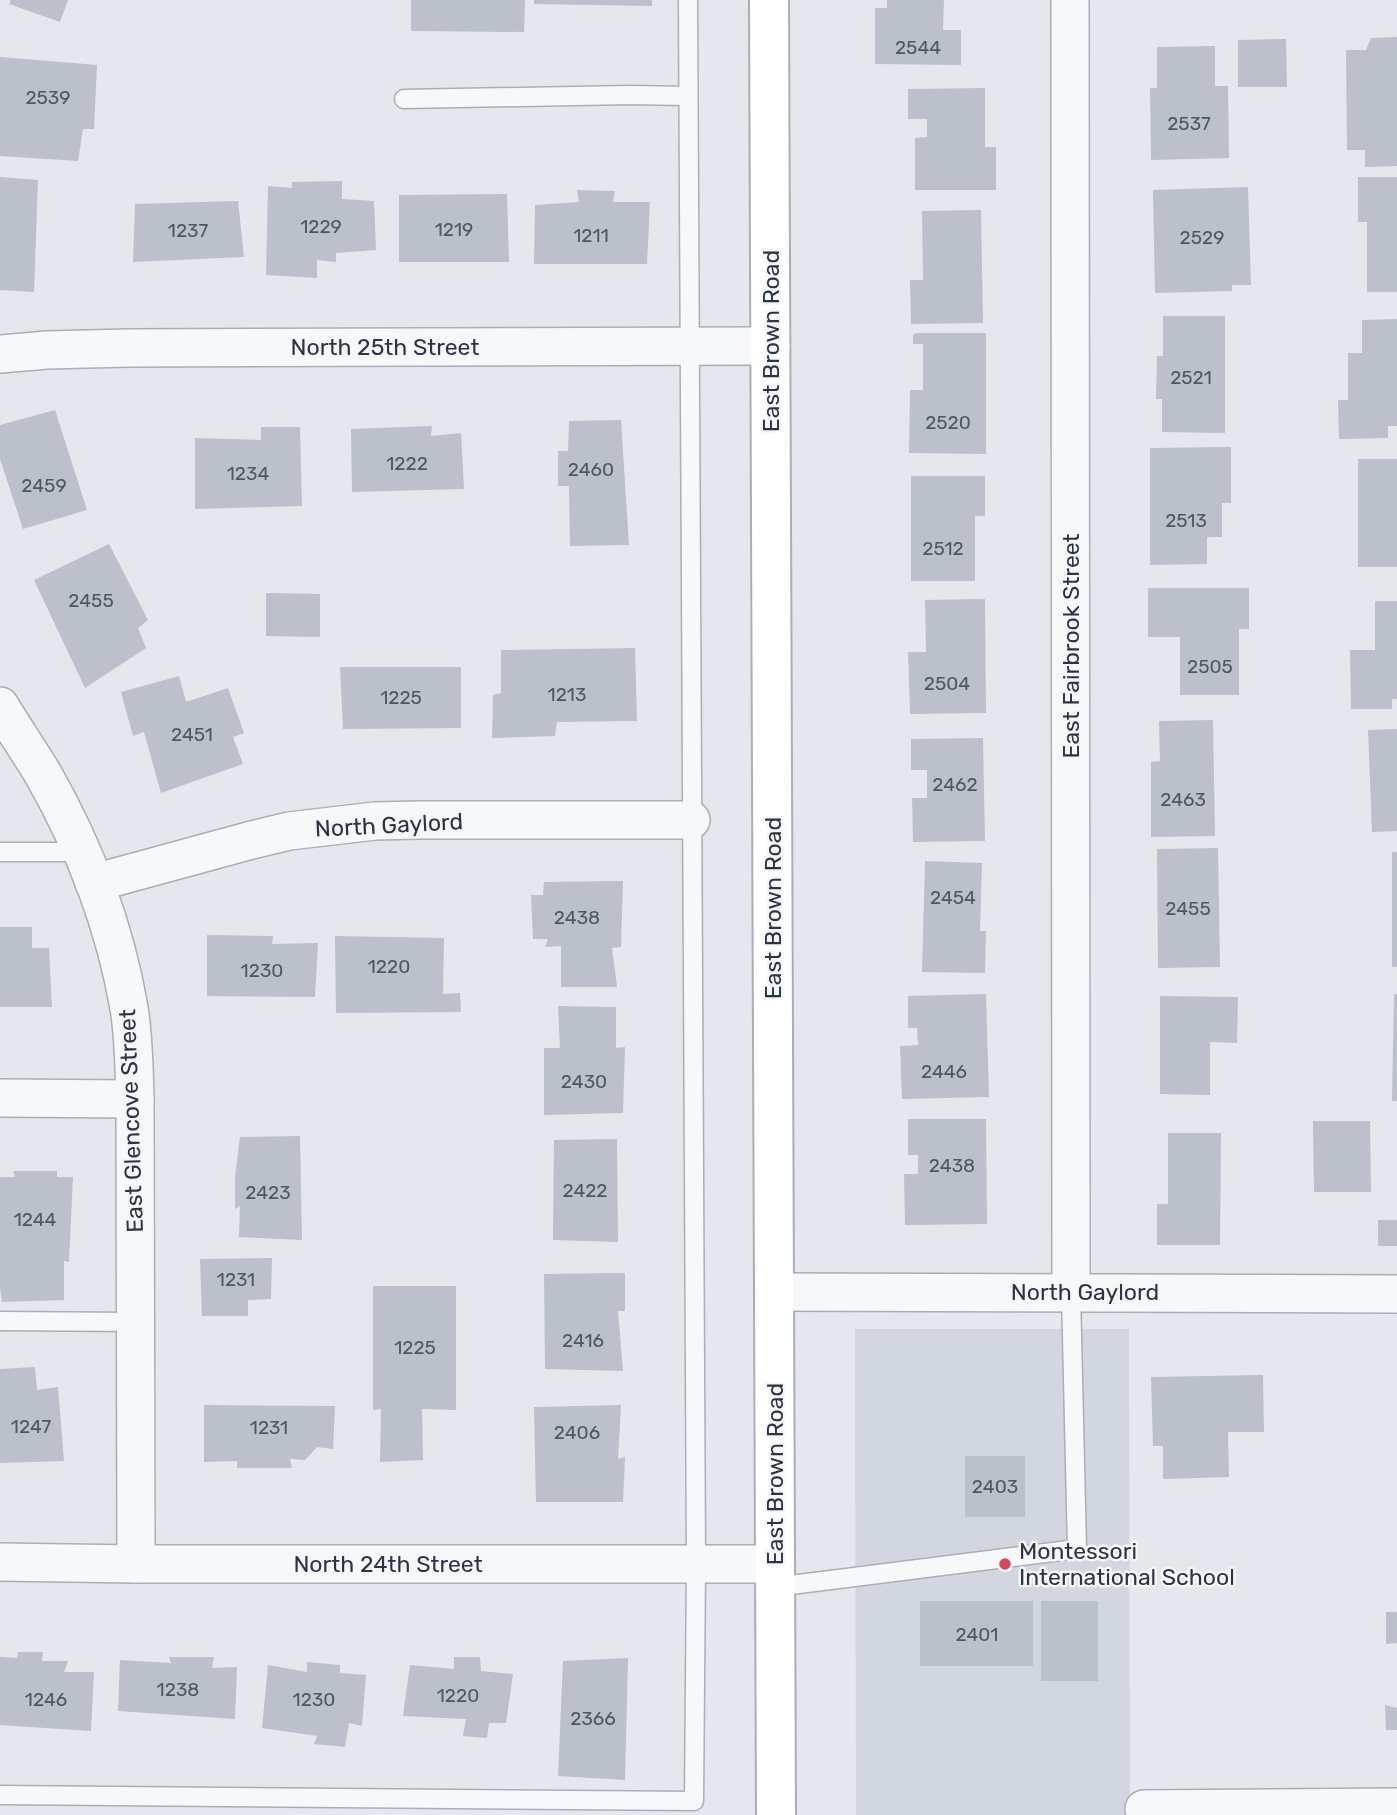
<svg xmlns="http://www.w3.org/2000/svg" width="1397" height="1815" font-family="Rubik,sans-serif">
<style>
.built{fill:#d2d6de}
.building{fill:#bbc0ca}
.lines{fill:none;stroke-linecap:round;stroke-linejoin:round}
.lane-casing{stroke:#a9aeb7;stroke-width:21}
.street-casing{stroke:#a9aeb7;stroke-width:40}
.secondary-casing{stroke:#a9aeb7;stroke-width:42}
.lane{stroke:#f7f8fa;stroke-width:18}
.street{stroke:#f7f8fa;stroke-width:37}
.secondary{stroke:#fff;stroke-width:38}
.poi-dot{fill:#d1495b;stroke:#f4f6f9;stroke-width:2.5}
.labels{text-anchor:middle;dominant-baseline:central;stroke-width:5;stroke-linejoin:round;paint-order:stroke}
.number-label{font-size:19px;fill:#4f5766}
.street-label{font-size:23px;fill:#2b3445;stroke:#f4f6f9}
.poi-label{font-size:23px;fill:#2b3445;stroke:#f4f6f9;text-anchor:start}
</style>
<rect width="100%" height="100%" fill="#e4e7ec"/>
<!-- built -->
<polygon class="built" points="855,1329 1129,1329 1130,1815 856,1815"/>
<!-- building -->
<g class="building">
<polygon points="11,0 68,0 60,22 9,4"/>
<polygon points="411,0 525,0 524,32 411,31"/>
<polygon points="534,0 652,0 652,6 534,4"/>
<polygon points="887,0 944,0 943,30 961,30 961,65 875,64 875,8 887,8"/>
<polygon points="1397,37 1397,166 1365,167 1365,150 1347,150 1346,50 1366,50 1371,38"/>
<polygon points="1286,39 1287,87 1238,87 1238,40"/>
<polygon points="1215,46 1215,86 1228,86 1229,158 1151,160 1150,88 1157,88 1157,47"/>
<polygon points="0,57 97,65 94,129 83,129 78,161 0,156"/>
<polygon points="985,88 985,147 996,147 996,190 915,190 915,138 927,137 927,119 908,119 908,89"/>
<polygon points="0,177 38,180 34,292 0,290"/>
<polygon points="1358,177 1397,177 1397,292 1367,292 1367,222 1358,222"/>
<polygon points="342,181 342,199 374,201 376,250 336,253 336,262 317,260 317,278 266,275 268,186 292,188 292,182"/>
<polygon points="1248,187 1251,285 1232,285 1232,291 1155,293 1153,190"/>
<polygon points="577,190 615,191 613,202 650,202 647,264 534,264 535,205 579,202"/>
<polygon points="507,194 509,262 399,262 399,195"/>
<polygon points="238,201 244,257 133,262 135,204"/>
<polygon points="981,210 983,323 911,324 910,280 923,280 922,211"/>
<polygon points="1163,316 1225,316 1225,433 1162,432 1162,399 1156,399 1157,356 1163,356"/>
<polygon points="1397,319 1397,426 1388,426 1388,438 1339,439 1338,400 1348,400 1348,353 1362,353 1362,320"/>
<polygon points="916,333 986,333 986,454 909,453 910,390 923,390 923,344 913,344 913,335"/>
<polygon points="55,410 87,510 23,529 0,459 0,425"/>
<polygon points="621,420 629,545 570,546 569,486 558,486 558,451 568,451 569,421"/>
<polygon points="432,426 431,436 461,433 464,489 352,492 351,429"/>
<polygon points="261,427 300,427 302,506 195,509 195,438 261,440"/>
<polygon points="1231,447 1231,503 1222,503 1222,537 1207,537 1207,564 1150,565 1150,448"/>
<rect x="1358" y="459" width="39" height="108"/>
<polygon points="911,476 985,476 985,516 975,516 975,581 911,581"/>
<polygon points="109,544 148,620 138,628 146,648 85,688 34,580"/>
<polygon points="1148,588 1249,588 1249,629 1239,629 1239,695 1180,695 1180,637 1148,637"/>
<polygon points="266,593 320,594 320,637 266,636"/>
<polygon points="985,599 986,713 910,714 908,652 926,652 925,600"/>
<polygon points="1375,601 1397,601 1397,699 1392,699 1392,709 1351,709 1350,650 1375,650"/>
<polygon points="635,648 637,721 557,722 555,736 492,738 493,695 501,693 501,650"/>
<polygon points="340,667 461,667 461,728 343,729"/>
<polygon points="179,676 186,702 228,688 244,733 233,737 243,764 161,793 144,732 133,736 121,692"/>
<polygon points="1213,720 1215,836 1151,837 1151,762 1160,761 1159,721"/>
<polygon points="1397,729 1397,831 1372,832 1368,730"/>
<polygon points="983,738 985,841 913,842 912,798 927,798 927,770 911,770 911,739"/>
<polygon points="1218,848 1220,967 1158,968 1157,849"/>
<rect x="1392" y="852" width="5" height="115"/>
<polygon points="925,861 982,863 980,931 986,931 985,973 922,972"/>
<polygon points="623,881 621,947 612,948 617,987 561,987 561,946 545,947 548,939 533,939 531,895 543,895 544,882"/>
<polygon points="0,927 32,927 32,948 49,948 52,1007 0,1007"/>
<polygon points="207,935 273,936 272,944 318,943 315,997 207,996"/>
<polygon points="335,936 444,938 443,994 460,993 461,1012 336,1013"/>
<polygon points="986,994 989,1097 902,1099 900,1046 918,1045 917,1028 908,1028 908,996"/>
<polygon points="1394,994 1397,994 1397,1101 1392,1101"/>
<polygon points="1160,996 1238,997 1237,1043 1210,1042 1210,1095 1160,1094"/>
<polygon points="558,1006 616,1007 616,1048 625,1047 623,1113 544,1115 544,1048 560,1048"/>
<polygon points="908,1119 986,1119 987,1224 905,1225 904,1174 918,1174 918,1155 908,1155"/>
<polygon points="1313,1121 1370,1121 1371,1192 1314,1192"/>
<polygon points="1168,1133 1221,1133 1220,1245 1157,1245 1157,1204 1168,1204"/>
<polygon points="300,1136 302,1240 239,1237 240,1206 235,1209 235,1177 240,1137"/>
<polygon points="617,1139 618,1242 553,1240 554,1140"/>
<polygon points="13,1171 57,1171 57,1177 73,1177 69,1262 64,1261 64,1300 2,1302 0,1288 0,1177 15,1177"/>
<rect x="1378" y="1220" width="19" height="26"/>
<polygon points="272,1258 271,1299 248,1300 248,1316 202,1316 200,1259"/>
<polygon points="625,1273 625,1311 618,1311 623,1371 545,1369 544,1274"/>
<polygon points="373,1286 456,1286 456,1410 422,1409 423,1460 380,1462 381,1409 373,1410"/>
<polygon points="35,1367 37,1390 58,1387 64,1461 0,1463 0,1369"/>
<polygon points="1263,1375 1264,1432 1228,1432 1229,1477 1163,1479 1163,1446 1153,1446 1151,1377"/>
<polygon points="204,1405 335,1406 333,1449 317,1447 305,1460 290,1459 292,1468 237,1468 237,1461 204,1462"/>
<polygon points="621,1405 618,1459 625,1457 623,1502 536,1502 534,1407"/>
<rect x="965" y="1456" width="60" height="61"/>
<rect x="920" y="1601" width="113" height="65"/>
<rect x="1041" y="1601" width="57" height="80"/>
<polygon points="1386,1612 1397,1612 1397,1643 1386,1644"/>
<polygon points="18,1652 43,1652 42,1661 68,1661 64,1672 94,1672 91,1731 0,1725 0,1657 17,1658"/>
<polygon points="169,1657 214,1657 212,1668 237,1667 235,1719 118,1711 120,1660 171,1663"/>
<polygon points="454,1657 480,1657 481,1671 513,1674 506,1723 489,1723 487,1738 463,1736 466,1719 403,1716 410,1665 454,1669"/>
<polygon points="628,1658 625,1780 558,1776 563,1661"/>
<polygon points="307,1662 340,1665 340,1673 366,1675 362,1726 349,1723 345,1747 314,1744 317,1736 262,1728 268,1665 307,1672"/>
<polygon points="1385,1705 1397,1708 1397,1730 1386,1730"/>
</g>
<g class="lines">
<defs>
<g id="lane">
<polyline points="404,99 629,95 688,96"/>
<polyline points="0,852 81,852"/>
<polyline points="0,1321 135,1322"/>
<polyline points="775,1587 1077,1549 1071,1292"/>
<polyline points="0,1795 694,1801 696,1564 688,0"/>
</g>
<g id="street">
<polyline points="1070,0 1071,1292"/>
<polyline points="0,354 47,350 128,348 771,346"/>
<path d="M0,706C14,729 29,751 43,774C84,846 115,927 129,1008C134,1038 134,1069 135,1099L136,1564"/>
<polyline points="94,883 248,841 289,831 375,821 419,820 691,820"/>
<polyline points="0,1098 135,1099"/>
<polyline points="774,1292 1397,1294"/>
<polyline points="0,1562 136,1564 775,1564"/>
<polyline points="1144,1809 1397,1807"/>
</g>
<polyline id="secondary" points="769,0 776,1815"/>
</defs>
<!-- lane casing -->
<use href="#lane" class="lane-casing"/>
<!-- street casing -->
<use href="#street" class="street-casing"/>
<!-- secondary casing -->
<use href="#secondary" class="secondary-casing"/>
<!-- lane -->
<use href="#lane" class="lane"/>
<!-- street -->
<use href="#street" class="street"/>
<!-- secondary -->
<use href="#secondary" class="secondary"/>
</g>
<!-- markers -->
<circle class="poi-dot" cx="1005" cy="1564" r="7"/>
<g class="labels">
<!-- number labels -->
<g class="number-label">
<text x="918" y="47">2544</text>
<text x="48" y="97">2539</text>
<text x="1189" y="123">2537</text>
<text x="321" y="226">1229</text>
<text x="454" y="229">1219</text>
<text x="188" y="230">1237</text>
<text x="591" y="235">1211</text>
<text x="1202" y="237">2529</text>
<text x="1191" y="377">2521</text>
<text x="948" y="422">2520</text>
<text x="407" y="463">1222</text>
<text x="591" y="469">2460</text>
<text x="248" y="473">1234</text>
<text x="44" y="485">2459</text>
<text x="1186" y="520">2513</text>
<text x="943" y="548">2512</text>
<text x="91" y="600">2455</text>
<text x="1210" y="666">2505</text>
<text x="947" y="683">2504</text>
<text x="567" y="694">1213</text>
<text x="401" y="697">1225</text>
<text x="192" y="734">2451</text>
<text x="955" y="784">2462</text>
<text x="1183" y="799">2463</text>
<text x="953" y="897">2454</text>
<text x="1188" y="908">2455</text>
<text x="577" y="917">2438</text>
<text x="389" y="966">1220</text>
<text x="262" y="970">1230</text>
<text x="944" y="1071">2446</text>
<text x="584" y="1081">2430</text>
<text x="952" y="1165">2438</text>
<text x="585" y="1190">2422</text>
<text x="268" y="1192">2423</text>
<text x="35" y="1219">1244</text>
<text x="236" y="1279">1231</text>
<text x="583" y="1340">2416</text>
<text x="415" y="1347">1225</text>
<text x="31" y="1426">1247</text>
<text x="269" y="1427">1231</text>
<text x="577" y="1432">2406</text>
<text x="995" y="1486">2403</text>
<text x="977" y="1634">2401</text>
<text x="178" y="1689">1238</text>
<text x="458" y="1695">1220</text>
<text x="46" y="1699">1246</text>
<text x="314" y="1699">1230</text>
<text x="593" y="1718">2366</text>
</g>
<!-- street labels -->
<g class="street-label">
<text transform="translate(771 341) rotate(-90)">East Brown Road</text>
<text x="385" y="347">North 25th Street</text>
<text transform="translate(1071 646) rotate(-90)">East Fairbrook Street</text>
<text transform="translate(389 825) rotate(-3)">North Gaylord</text>
<text transform="translate(773 908) rotate(-90)">East Brown Road</text>
<text transform="translate(131 1121) rotate(-92)">East Glencove Street</text>
<text x="1085" y="1292">North Gaylord</text>
<text transform="translate(775 1474) rotate(-90)">East Brown Road</text>
<text x="388" y="1564">North 24th Street</text>
</g>
<!-- poi labels -->
<g class="poi-label">
<text x="1019" y="1551">Montessori<tspan x="1019" dy="26">International School</tspan></text>
</g>
</g>
</svg>
